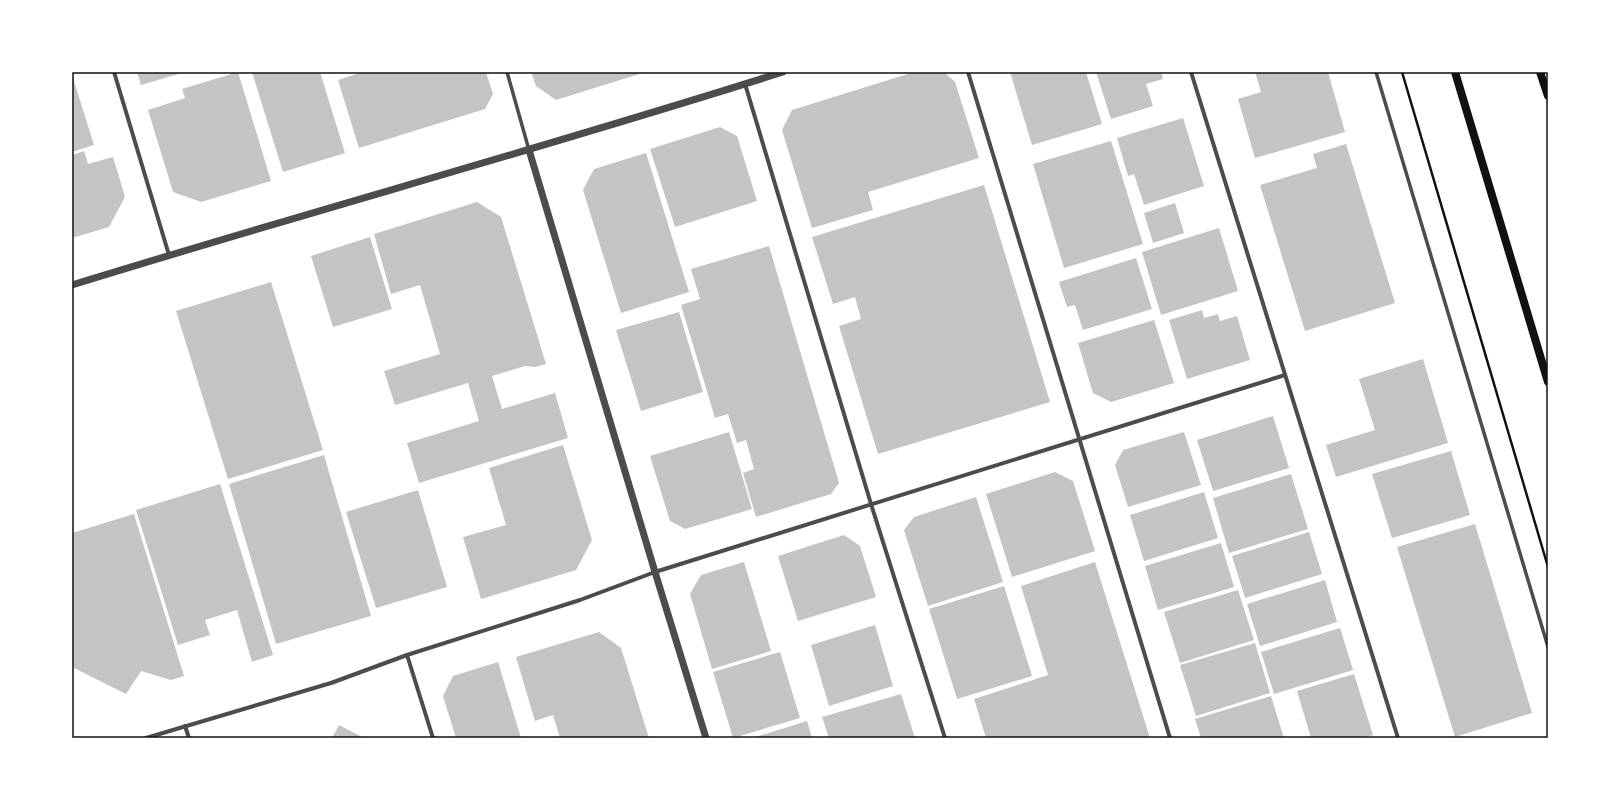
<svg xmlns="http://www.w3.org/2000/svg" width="1620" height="810" font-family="Signika,sans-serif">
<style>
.building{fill:#c4c4c4}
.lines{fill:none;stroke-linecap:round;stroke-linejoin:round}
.path{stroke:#111;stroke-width:2.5}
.pedestrian{stroke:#4c4c4c;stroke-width:3.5}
.minor{stroke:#4c4c4c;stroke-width:4}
.tertiary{stroke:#4c4c4c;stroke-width:7}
.secondary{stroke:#111;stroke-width:8}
.neatline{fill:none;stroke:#111;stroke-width:1.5}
</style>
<rect width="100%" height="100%" fill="#fff"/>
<!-- building -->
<g class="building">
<polygon points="137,72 185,72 141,85"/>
<polygon points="238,72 271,181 201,202 173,192 148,110 185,98 182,89"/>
<polygon points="252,72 320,72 345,153 283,172"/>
<polygon points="363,72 486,72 493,94 485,109 359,148 338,80"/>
<polygon points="531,72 646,72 556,100 536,86"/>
<polygon points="914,72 944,72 955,82 979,158 868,192 873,210 812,228 782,130 792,110"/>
<polygon points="1010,72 1086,72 1102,124 1032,145"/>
<polygon points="1096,72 1161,72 1163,79 1146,84 1153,106 1111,119"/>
<polygon points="1255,72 1328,72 1345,132 1255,158 1238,99 1261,92"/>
<polygon points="72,75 94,145 72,152"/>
<polygon points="1183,118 1204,186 1144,205 1134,174 1128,176 1117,138"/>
<polygon points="720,127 737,136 757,201 675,227 650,149"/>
<polygon points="1111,141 1143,244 1064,268 1033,164"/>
<polygon points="1346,144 1395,303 1305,331 1260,185 1317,168 1313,154"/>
<polygon points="84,151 88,164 113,157 125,197 109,227 72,238 72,155"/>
<polygon points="646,153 689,292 621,313 583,190 594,169"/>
<polygon points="984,185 1050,402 878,454 839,326 861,319 855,297 833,304 812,237"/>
<polygon points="477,202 501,217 546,364 535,367 525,366 492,376 502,409 555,393 568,438 419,483 407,443 479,421 468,383 395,405 384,371 440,354 420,285 391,294 374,234"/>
<polygon points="1175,203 1184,233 1153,243 1144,213"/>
<polygon points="1219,228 1238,291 1161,315 1142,252"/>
<polygon points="370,237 392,309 333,327 311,256"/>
<polygon points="769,246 839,483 831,494 756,517 743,473 754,469 746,440 737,443 728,414 715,418 681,305 700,299 691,269"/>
<polygon points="1136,258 1152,309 1083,330 1075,305 1067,307 1059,282"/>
<polygon points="271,282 323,450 228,479 176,311"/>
<polygon points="1202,310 1204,318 1218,314 1220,321 1237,316 1250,360 1187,379 1169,320"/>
<polygon points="679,312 703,392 641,411 616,330"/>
<polygon points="1154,320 1174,383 1111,402 1093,393 1078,343"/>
<polygon points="1423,359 1448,443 1336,477 1326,445 1375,430 1359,379"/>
<polygon points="1273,416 1289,468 1213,491 1197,440"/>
<polygon points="729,432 752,509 685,529 670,521 650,456"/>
<polygon points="1184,432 1201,485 1128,507 1115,465 1123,450"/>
<polygon points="563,445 592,540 576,570 481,599 463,537 506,525 489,468"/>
<polygon points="1451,451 1470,515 1392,538 1372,474"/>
<polygon points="324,455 371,616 276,644 229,484"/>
<polygon points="1055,472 1073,481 1095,551 1012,577 986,494"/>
<polygon points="1291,474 1308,529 1229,553 1213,498"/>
<polygon points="220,484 273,655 252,662 237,610 205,620 210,635 178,645 136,510"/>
<polygon points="418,490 447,587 376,608 346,512"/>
<polygon points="1204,492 1218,538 1144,561 1130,515"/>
<polygon points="976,497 1003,582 928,606 904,530 914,517"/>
<polygon points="134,514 184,676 171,680 141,671 126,694 74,668 72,661 72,533"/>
<polygon points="1475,524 1532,713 1455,737 1397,547"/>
<polygon points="1309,532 1322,574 1245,598 1232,556"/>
<polygon points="844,535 860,546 876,597 798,621 778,556"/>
<polygon points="1221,543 1234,587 1158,610 1145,566"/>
<polygon points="744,562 771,651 712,669 690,594 701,575"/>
<polygon points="1095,562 1150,738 986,738 974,699 1048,675 1021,586"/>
<polygon points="1325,580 1337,622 1260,646 1247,604"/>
<polygon points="1004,586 1032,676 957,699 929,609"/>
<polygon points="1238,590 1254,640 1180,663 1164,612"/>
<polygon points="875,625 893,686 829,706 811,645"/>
<polygon points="1340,628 1353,670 1274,694 1261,652"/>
<polygon points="599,632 621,648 649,738 560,738 553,715 535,721 516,657"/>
<polygon points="1255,643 1270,693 1196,716 1180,665"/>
<polygon points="780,652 800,718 733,738 713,672"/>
<polygon points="498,662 521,738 456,738 443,696 453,676"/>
<polygon points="1354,674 1373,735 1362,738 1311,738 1297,691"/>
<polygon points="901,694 915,738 829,738 822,717"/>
<polygon points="1271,696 1284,738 1201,738 1195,719"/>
<polygon points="807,721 812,738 752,738"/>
<polygon points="339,725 364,738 332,738"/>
</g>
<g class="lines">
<!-- path -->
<polyline class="path" points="1402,72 1548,567"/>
<!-- pedestrian -->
<g class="pedestrian">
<polyline points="507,72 529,150"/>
<polyline points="1376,72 1548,647"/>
</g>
<!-- minor -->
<g class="minor">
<polyline points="114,72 169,255"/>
<polyline points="968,72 1170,738"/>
<polyline points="1191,72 1398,738"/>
<polyline points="745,84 871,504 945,738"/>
<polyline points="407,655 433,738"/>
<polyline points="185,726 189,738"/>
<polyline points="146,738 331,683 407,655 580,600 655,572 1285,375"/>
</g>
<!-- tertiary -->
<g class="tertiary">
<polyline points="529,150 655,572 706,738"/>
<path d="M72,285C308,212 547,147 783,72"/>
</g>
<!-- secondary -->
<g class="secondary">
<polyline points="1455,72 1548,382"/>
<polyline points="1540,72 1548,96"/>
</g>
</g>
<!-- border -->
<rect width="1620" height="810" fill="none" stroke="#ffffff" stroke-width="146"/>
<rect x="73" y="73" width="1474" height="664" class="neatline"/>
</svg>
